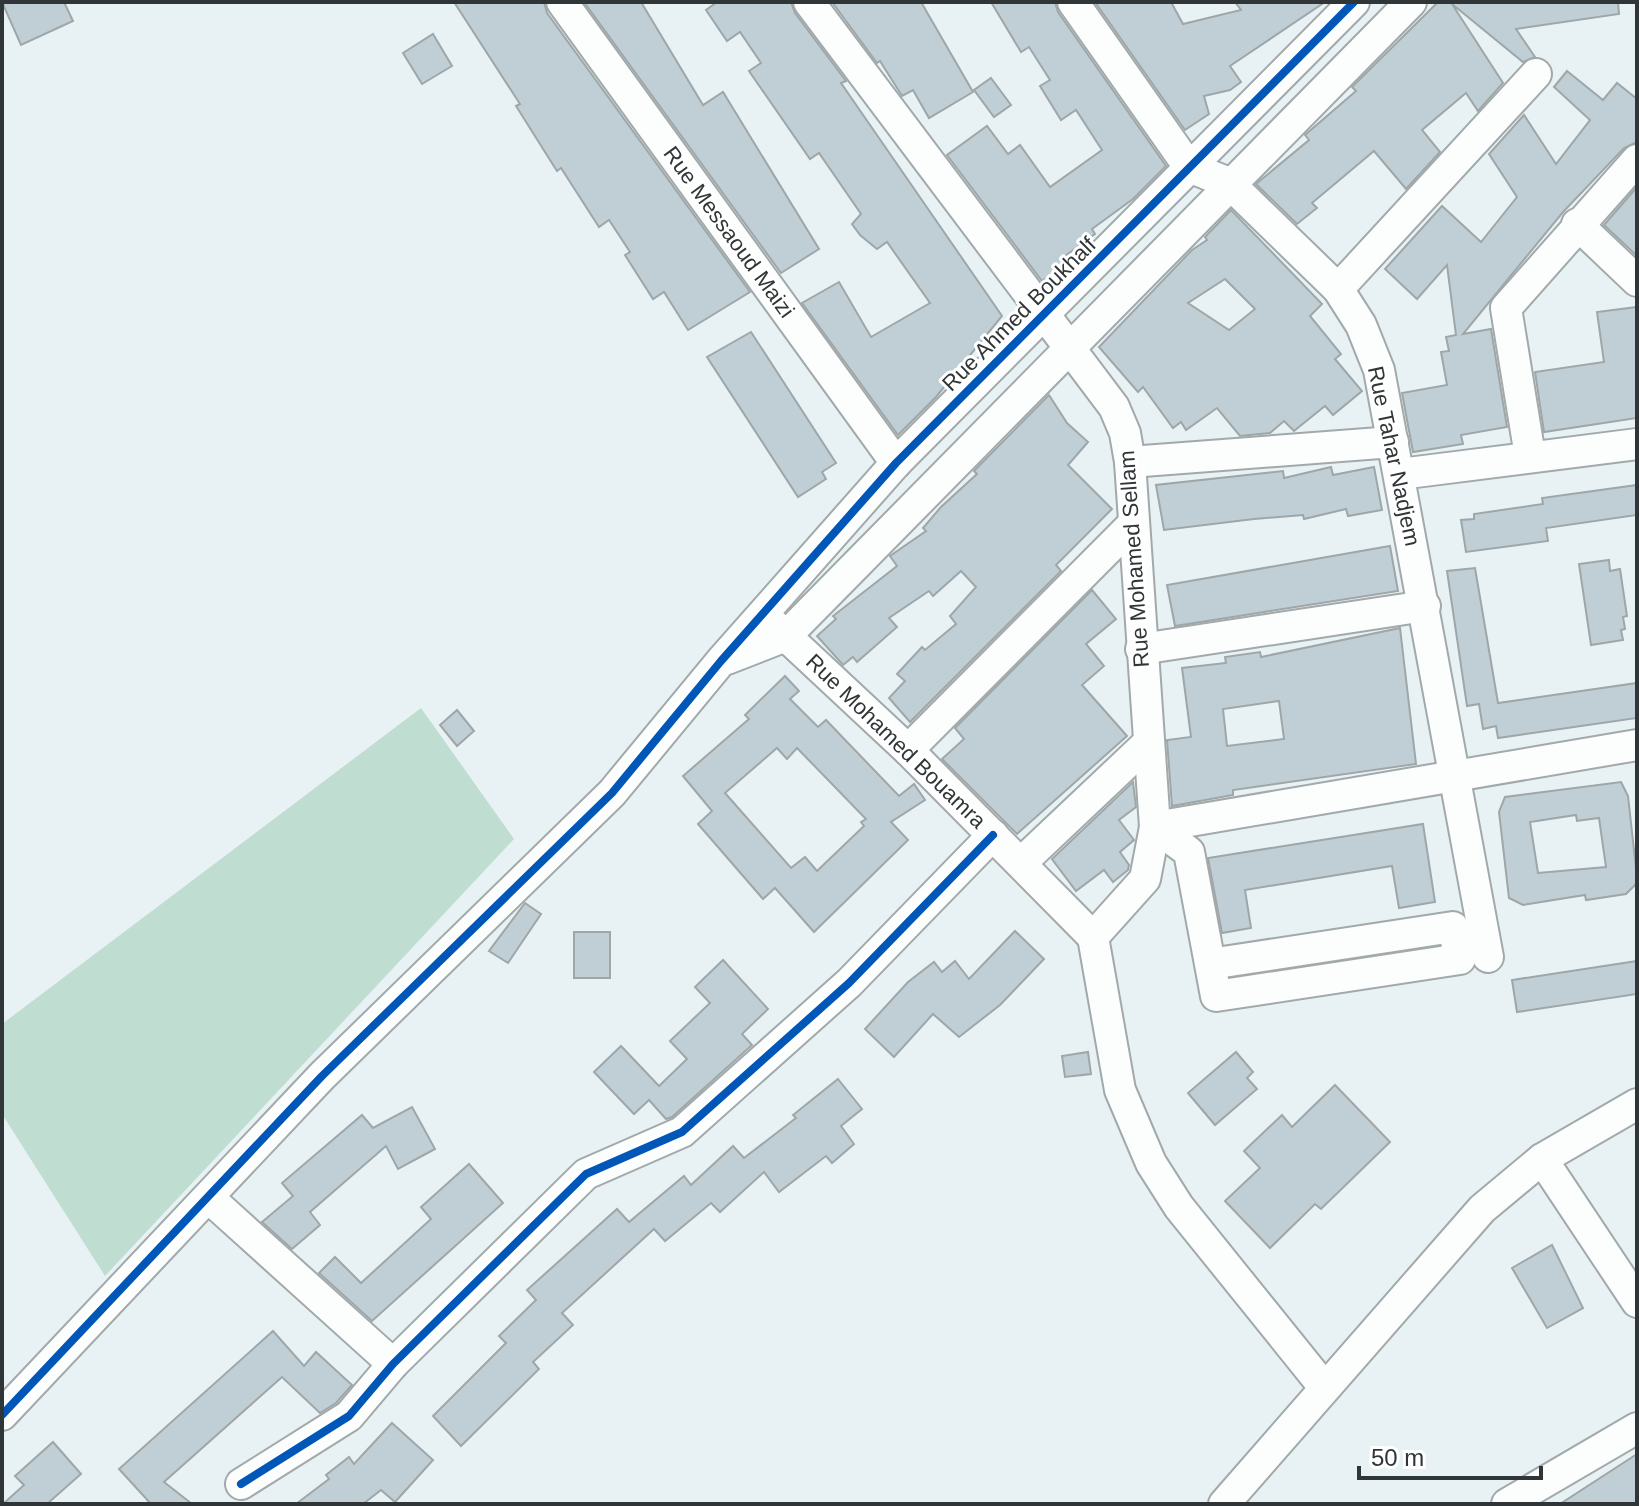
<svg xmlns="http://www.w3.org/2000/svg" width="1639" height="1506" font-family="Helvetica,sans-serif">
<style>
.green{fill:#bfddd1}
.building{fill:#c0cfd6;stroke:#9fa6a8;stroke-width:2;fill-rule:evenodd}
.lines{fill:none;stroke-linecap:round;stroke-linejoin:round}
.minor-casing{stroke:#a2a9aa;stroke-width:34}
.minor{stroke:#fcfdfd;stroke-width:30}
.cycleway-casing{stroke:#fff;stroke-width:13}
.cycleway{stroke:#0057b8;stroke-width:8}
.labels{text-anchor:middle;dominant-baseline:central;stroke-width:6;stroke-linejoin:round;paint-order:stroke}
.street-label{font-size:22px;fill:#303637;stroke:#fff}
</style>
<rect width="100%" height="100%" fill="#e8f2f4"/>
<!-- green -->
<polygon class="green" points="421,708 514,839 105,1276 2,1114 2,1024"/>
<!-- building -->
<g class="building">
<polygon points="2,2 64,2 73,21 21,45"/>
<polygon points="454,2 544,2 547,13 750,292 688,330 664,292 653,299 625,255 630,252 609,220 599,227 561,168 557,171 516,106 520,104"/>
<polygon points="584,2 641,2 703,105 723,92 819,249 781,273"/>
<polygon points="717,2 791,2 795,13 846,81 841,83 1002,316 936,397 898,435 802,303 839,282 871,337 930,303 887,242 877,249 860,235 852,224 861,214 819,153 810,159 749,71 761,63 740,32 727,41 706,10"/>
<polygon points="832,2 921,2 973,92 929,118 913,90 902,96 880,61 877,63"/>
<polygon points="991,2 1055,2 1058,12 1166,166 1133,199 1092,229 1095,234 1061,259 1064,265 1042,281 947,155 987,126 1008,154 1020,145 1050,187 1102,150 1076,110 1061,120 1040,86 1050,80 1029,47 1021,52"/>
<polygon points="1095,2 1171,2 1183,24 1241,10 1235,2 1325,2 1230,66 1241,82 1230,90 1204,96 1209,114 1185,130"/>
<polygon points="1438,2 1618,2 1619,14 1516,29 1535,57 1523,62 1452,4 1503,83 1478,111 1466,93 1422,130 1440,152 1406,189 1374,151 1312,203 1317,208 1297,224 1256,184 1309,140 1305,135 1356,91 1352,87"/>
<polygon points="433,34 452,66 422,84 403,53"/>
<polygon points="1567,71 1603,100 1617,83 1637,99 1637,142 1624,148 1563,212 1463,334 1491,329 1507,427 1461,435 1463,444 1413,452 1402,393 1447,385 1441,352 1449,351 1446,337 1456,335 1447,265 1417,299 1385,269 1442,206 1481,242 1517,197 1489,154 1524,115 1556,164 1590,120 1554,87"/>
<polygon points="991,78 1011,105 994,117 974,90"/>
<polygon points="1637,187 1637,256 1604,225"/>
<path d="M1231,210L1322,304L1310,316L1341,354L1335,359L1362,391L1333,415L1325,406L1294,431L1284,421L1270,433L1240,436L1217,408L1186,430L1181,422L1173,428L1143,387L1138,392L1099,347L1192,250L1207,240L1205,237ZM1225,279L1255,309L1229,330L1188,303Z"/>
<polygon points="1637,307 1637,418 1544,432 1535,372 1604,362 1597,312"/>
<polygon points="751,332 836,463 822,472 826,479 798,497 707,357"/>
<polygon points="1049,395 1067,423 1088,442 1068,465 1112,509 1056,565 1061,571 910,722 889,698 905,681 897,674 922,647 925,650 956,624 950,616 976,587 961,571 933,596 929,591 889,618 897,627 857,662 853,657 843,665 817,636 836,619 833,616 897,566 890,556 926,531 923,528 941,507 977,474 974,471"/>
<polygon points="1331,467 1333,475 1374,467 1382,510 1348,516 1346,509 1304,519 1303,515 1254,519 1164,530 1156,485 1283,471 1284,478"/>
<polygon points="1637,485 1637,515 1546,528 1548,541 1466,552 1461,520 1474,519 1474,514 1543,504 1542,498"/>
<polygon points="1390,546 1398,591 1175,626 1167,585"/>
<polygon points="1609,560 1610,571 1620,569 1627,616 1623,617 1625,629 1621,630 1623,640 1591,645 1579,564"/>
<polygon points="1475,568 1498,703 1637,683 1637,718 1498,738 1496,726 1483,729 1479,704 1467,706 1447,571"/>
<polygon points="1092,590 1116,619 1086,644 1104,666 1082,685 1127,736 1017,834 942,759 964,739 955,728"/>
<path d="M1400,628L1416,764L1233,790V795L1172,806L1167,740L1191,737L1182,668L1226,663L1225,657L1260,652L1261,657ZM1279,701L1284,739L1227,746L1223,709Z"/>
<path d="M785,676L799,691L790,699L818,727L826,720L899,796L914,784L925,800L891,822L908,840L814,932L775,888L763,899L698,824L712,811L683,776L749,719L745,715ZM777,748L787,759L797,748L866,819L861,822L864,826L817,871L805,857L791,868L725,793Z"/>
<polygon points="457,710 474,731 457,746 440,725"/>
<polygon points="1133,782 1136,807 1119,820 1134,840 1120,852 1129,865 1128,870 1113,882 1104,870 1076,891 1052,859"/>
<path d="M1621,782L1628,796L1637,877V883L1626,894L1586,900L1585,895L1523,905L1509,898L1499,812L1505,797ZM1576,815L1577,821L1599,818L1606,867L1538,873L1530,822Z"/>
<polygon points="1423,824 1435,902 1399,908 1392,866 1245,890 1251,928 1222,933 1208,858"/>
<polygon points="525,903 541,914 508,963 489,951"/>
<polygon points="1015,931 1044,959 1000,1005 959,1037 933,1014 894,1057 865,1029 908,982 934,962 942,972 955,961 969,979"/>
<rect x="574" y="932" width="36" height="46"/>
<polygon points="723,960 768,1009 742,1034 752,1045 672,1117 666,1119 649,1100 634,1114 594,1072 621,1046 659,1086 687,1059 670,1041 710,1003 695,987"/>
<polygon points="1637,961 1637,994 1517,1012 1512,980"/>
<polygon points="1088,1052 1091,1074 1065,1077 1062,1056"/>
<polygon points="1236,1052 1253,1072 1247,1078 1257,1089 1215,1125 1188,1093"/>
<polygon points="838,1079 862,1109 841,1126 854,1144 832,1163 826,1156 779,1192 764,1172 720,1212 711,1203 665,1241 654,1229 562,1313 573,1325 533,1362 539,1369 461,1446 433,1416 506,1343 499,1336 536,1300 527,1290 617,1209 629,1222 684,1176 691,1185 733,1146 744,1158 796,1118 793,1115"/>
<polygon points="1335,1085 1390,1142 1321,1209 1315,1204 1270,1248 1225,1201 1260,1168 1244,1151 1282,1115 1292,1127"/>
<polygon points="412,1107 435,1149 398,1169 386,1146 310,1212 320,1225 292,1249 262,1222 293,1196 282,1183 362,1115 373,1128"/>
<polygon points="469,1164 503,1203 372,1321 319,1273 335,1257 361,1283 431,1219 421,1207"/>
<polygon points="1552,1245 1583,1308 1547,1328 1512,1268"/>
<polygon points="273,1331 304,1366 316,1352 352,1385 336,1403 320,1413 282,1377 164,1482 192,1504 151,1504 119,1469"/>
<polygon points="392,1423 433,1460 395,1502 381,1490 363,1504 296,1504 329,1479 326,1475 349,1457 354,1464"/>
<polygon points="53,1442 81,1474 47,1504 3,1504 24,1485 15,1476"/>
<polygon points="1637,1454 1637,1504 1560,1504"/>
</g>
<g class="lines">
<defs>
<g id="minor">
<polyline points="562,2 896,463"/>
<polyline points="809,2 1114,407 1125,433 1130,462 1155,827 1189,852 1216,996 1460,959 1453,927 1210,964"/>
<polyline points="1073,2 1189,167 1229,183 1338,289 1361,325 1379,370 1488,957"/>
<polyline points="1577,224 1637,281"/>
<polyline points="1338,289 1536,74"/>
<polyline points="1530,456 1506,308 1637,160"/>
<polyline points="1130,462 1393,442"/>
<polyline points="1400,474 1637,444"/>
<polyline points="773,624 908,750 1093,937"/>
<polyline points="1141,649 1425,606"/>
<polyline points="727,659 786,636 1411,2"/>
<polyline points="908,750 1133,524"/>
<polyline points="1021,863 1148,743"/>
<polyline points="1093,937 1145,879 1155,827 1637,745"/>
<polyline points="1093,937 1120,1090 1151,1163 1179,1207 1324,1387"/>
<polyline points="1542,1159 1637,1302"/>
<polyline points="209,1198 393,1364"/>
<polyline points="2,1415 322,1076 612,793 721,661 896,463 1354,2"/>
<polyline points="241,1484 349,1416 393,1364 586,1174 682,1132 849,983 993,835"/>
<polyline points="1224,1504 1482,1209 1542,1159 1637,1104"/>
<polyline points="1507,1504 1637,1428"/>
</g>
</defs>
<!-- minor casing -->
<use href="#minor" class="minor-casing"/>
<!-- minor -->
<use href="#minor" class="minor"/>
<defs>
<g id="cycleway">
<polyline points="2,1415 322,1076 612,793 721,661 896,463 1354,2"/>
<polyline points="241,1484 349,1416 393,1364 586,1174 682,1132 849,983 993,835"/>
</g>
</defs>
<!-- cycleway casing -->
<use href="#cycleway" class="cycleway-casing"/>
<!-- cycleway -->
<use href="#cycleway" class="cycleway"/>
</g>
<g class="labels">
<!-- street labels -->
<g class="street-label">
<text transform="translate(729 232) rotate(54)">Rue Messaoud Maizi</text>
<text transform="translate(1019 314) rotate(-45)">Rue Ahmed Boukhalf</text>
<text transform="translate(1394 456) rotate(78)">Rue Tahar Nadjem</text>
<text transform="translate(1134 559) rotate(-94)">Rue Mohamed Sellam</text>
<text transform="translate(896 741) rotate(44)">Rue Mohamed Bouamra</text>
</g>
</g>
<!-- border -->
<rect width="1639" height="1506" fill="none" stroke="#303637" stroke-width="8"/>
<!-- scale -->
<path d="M1359 1466v12h182v-12" fill="none" stroke="#303637" stroke-width="4"/>
<text x="1371" y="1466" font-size="24" fill="#303637" stroke="#ffffff" stroke-width="6" paint-order="stroke">50 m</text>
</svg>
